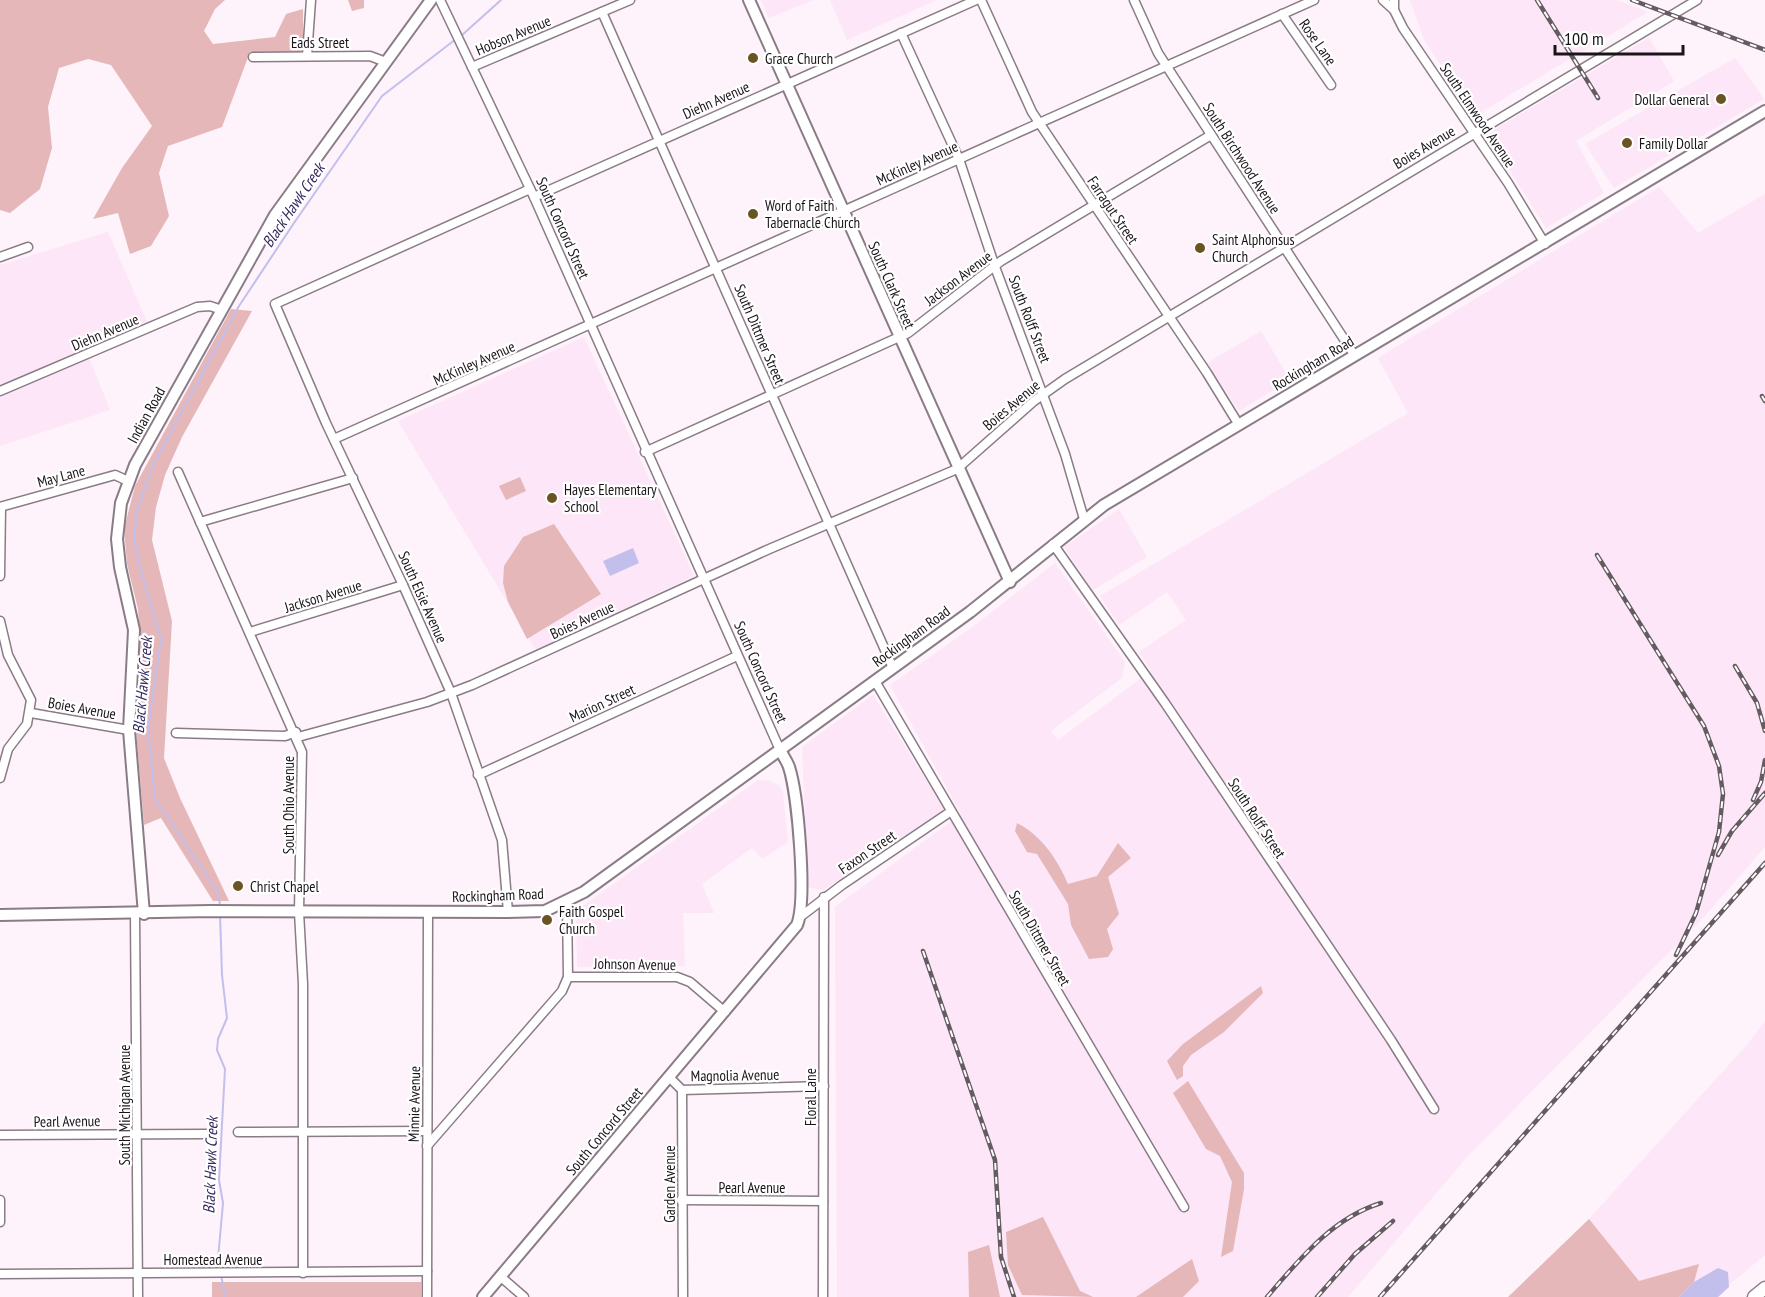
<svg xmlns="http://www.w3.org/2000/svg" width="1765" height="1297" font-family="'PT Sans Narrow',sans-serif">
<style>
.built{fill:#fce6f7}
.green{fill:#e5b7b8}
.water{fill:#c3bfec}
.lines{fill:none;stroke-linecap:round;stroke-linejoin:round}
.stream{stroke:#c3bfec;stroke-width:2}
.street-casing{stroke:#8a7c87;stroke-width:11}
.secondary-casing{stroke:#8a7c87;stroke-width:14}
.primary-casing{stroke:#8a7c87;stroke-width:15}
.street{stroke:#fff;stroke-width:8}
.secondary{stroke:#fff;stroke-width:10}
.primary{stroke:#fff;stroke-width:12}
.rail-casing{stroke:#645c61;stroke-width:4.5}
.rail{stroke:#fff;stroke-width:2;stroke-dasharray:7;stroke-linecap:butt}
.poi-dot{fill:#6a5424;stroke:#fff;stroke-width:2}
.labels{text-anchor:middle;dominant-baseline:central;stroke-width:4.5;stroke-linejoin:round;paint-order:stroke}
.street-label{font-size:15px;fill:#1b1519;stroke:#fff}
.poi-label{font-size:15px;fill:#1b1519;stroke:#fff;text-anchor:start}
.water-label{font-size:16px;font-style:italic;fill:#33295f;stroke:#fff}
</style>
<rect width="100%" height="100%" fill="#fef2fb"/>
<!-- built -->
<g class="built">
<polygon points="761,0 813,0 769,18"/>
<polygon points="830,0 937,0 847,40"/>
<polygon points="1410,0 1617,0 1648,12 1475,116 1424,40"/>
<polygon points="1649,38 1674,81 1576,141 1604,193 1546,228 1487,134"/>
<polygon points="1735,58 1764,99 1614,188 1585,144"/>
<polygon points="1659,187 1698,233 1765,194 1765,847 1703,918 1468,1156 1348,1297 837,1297 835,907 961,814 890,685 971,628 1055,563 1125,662 1122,678 1051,731 1058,740 1151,671 1139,652 1186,620 1167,592 1119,625 1100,596 1408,413 1378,358"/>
<polygon points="108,232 147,322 85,348 110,410 0,446 0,265"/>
<polygon points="1261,331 1290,380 1239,411 1207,363"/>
<polygon points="584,337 694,576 536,650 398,421"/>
<polygon points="1119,509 1147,557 1093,590 1064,547"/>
<polygon points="873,695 944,809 823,890 808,887 802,747"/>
<polygon points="758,780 770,781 780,786 783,792 788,842 762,859 752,848 702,884 714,913 683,913 685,966 577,967 576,911"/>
<polygon points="1765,1021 1765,1255 1714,1297 1651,1297 1589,1219 1747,1045"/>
</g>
<!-- green -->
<g class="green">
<polygon points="0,0 225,0 215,9 204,31 213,44 275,37 286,14 303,9 303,52 250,52 222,127 168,146 159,173 169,216 151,246 130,254 118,213 93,219 122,168 152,126 111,65 88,59 59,68 48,107 52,148 40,189 10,213 0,210"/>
<polygon points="348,0 364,0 364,8 352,11"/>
<polygon points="231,309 252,311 182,437 165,475 156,507 152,540 172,621 164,758 180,798 229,901 213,901 161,818 144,825 136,730 141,656 138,609 127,564 124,529 135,486"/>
<polygon points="520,477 526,491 506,500 499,486"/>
<polygon points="554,524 601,594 527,639 508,602 503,583 504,566 523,537"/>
<path d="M1017,823C1041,835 1058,860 1068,884L1097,876L1118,843L1131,858L1108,877L1119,914L1107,929L1113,949L1108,957L1089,959L1071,925L1068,904L1037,854L1027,852L1015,831Z"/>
<polygon points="1261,986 1263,993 1224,1032 1191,1055 1183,1066 1183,1076 1177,1080 1167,1061 1183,1044"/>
<polygon points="1188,1081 1244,1173 1244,1189 1233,1251 1221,1257 1232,1182 1220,1156 1206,1149 1173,1093"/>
<polygon points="1043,1217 1080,1291 1093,1297 1022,1295 1008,1265 1006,1232"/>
<polygon points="1589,1219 1639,1281 1699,1264 1694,1282 1679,1297 1508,1297"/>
<polygon points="989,1245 1000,1297 969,1297 968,1252"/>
<polygon points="1192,1259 1199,1281 1183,1297 1136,1297"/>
<rect x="212" y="1282" width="209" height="15"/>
</g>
<!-- water -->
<g class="water">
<polygon points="633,548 639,563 610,576 603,561"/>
<polygon points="1718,1268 1728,1272 1729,1287 1718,1297 1679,1297 1694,1282"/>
</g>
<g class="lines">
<!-- stream -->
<g class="stream">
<polyline points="461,36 501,0"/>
<polyline points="220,908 219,894 155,799 148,729 161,639 141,571 134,537 137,511 152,467 239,306 294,223 382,96 456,39"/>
<polyline points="220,1269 218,1259 223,1203 219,1180 225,1069 217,1050 218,1039 227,1018 222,975 220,914"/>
<polyline points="221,1274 225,1297"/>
</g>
<defs>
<g id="street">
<polyline points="440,0 534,197 780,750"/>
<polyline points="981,0 1032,112 1207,373 1239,425"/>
<polyline points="1134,0 1158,53 1355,356"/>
<polyline points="1383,0 1394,10"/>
<polyline points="1394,0 1394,10 1403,28 1508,183 1545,244"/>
<polyline points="602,12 893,668"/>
<polyline points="1282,14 1331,85"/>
<polyline points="901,33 959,159 995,267 1065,454 1084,519"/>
<polyline points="307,56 311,0"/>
<polyline points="253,57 370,56 386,62"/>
<polyline points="472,67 630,0"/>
<polyline points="534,197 976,0"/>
<polyline points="0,257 28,247"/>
<polyline points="0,391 197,307 210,306 222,310"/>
<polyline points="334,439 1314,0"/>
<polyline points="645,452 908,333 1001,261 1211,135"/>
<polyline points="178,472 302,752 299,912 303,984 303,1273"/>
<polyline points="0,507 115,475 128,481"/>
<polyline points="200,522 353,478"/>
<polyline points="1053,544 1165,703 1391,1040 1434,1109"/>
<polyline points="0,576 1,507"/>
<polyline points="0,621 8,655 31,700 27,724 8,749 0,778"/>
<polyline points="250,632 403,585"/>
<polyline points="875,681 1184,1207"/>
<polyline points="31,713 129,730"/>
<polyline points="176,733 285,736 296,732"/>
<polyline points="298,737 427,702 472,685 767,550 957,469 1034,401 1065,379 1697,0"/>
<polyline points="478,775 737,656"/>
<polyline points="508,912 502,840 451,693 403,585 326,423 275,304 530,189"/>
<polyline points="135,914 138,1297"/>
<polyline points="800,917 842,885 950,812"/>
<polyline points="568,977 677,977 690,982 725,1012"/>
<polyline points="669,1077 682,1090 683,1297"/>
<polyline points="682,1090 824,1086"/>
<polyline points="238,1132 427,1131"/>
<polyline points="0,1135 207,1134"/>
<polyline points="427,1146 562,991 568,977 567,902"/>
<polyline points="0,1200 0,1222"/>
<polyline points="681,1200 823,1201"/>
<polyline points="0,1274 427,1271"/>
<polyline points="501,1277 524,1297"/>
<polyline points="427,1297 428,912"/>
<polyline points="823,1297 824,897"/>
</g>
<g id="secondary">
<polyline points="749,0 1010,582"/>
<polyline points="144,914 129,730 134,630 120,567 117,539 121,503 135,465 275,215 431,0"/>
<polyline points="0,915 210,911 508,912 545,911 584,892 970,612 1104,505 1765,111"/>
<path d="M483,1297L797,925C807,900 798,795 789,767C787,761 783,756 780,750"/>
</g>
<polyline id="primary" points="1754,1297 1765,1288"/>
</defs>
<!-- street casing -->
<use href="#street" class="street-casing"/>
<!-- secondary casing -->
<use href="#secondary" class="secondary-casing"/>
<!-- primary casing -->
<use href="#primary" class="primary-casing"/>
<!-- street -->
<use href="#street" class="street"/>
<!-- secondary -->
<use href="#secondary" class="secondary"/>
<!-- primary -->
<use href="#primary" class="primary"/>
<defs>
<g id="rail">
<polyline points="1537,0 1598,98"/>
<polyline points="1632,0 1765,50"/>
<polyline points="1762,396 1765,401"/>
<polyline points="1597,555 1704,726 1719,766 1723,794 1719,832 1696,913 1676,955"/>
<polyline points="1735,666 1757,703 1765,731"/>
<polyline points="1753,800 1761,782 1765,760"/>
<polyline points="1718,855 1732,831 1765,793"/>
<polyline points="923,951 995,1160 1001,1257 1014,1297"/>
<path d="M1267,1297C1299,1260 1332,1218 1381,1203"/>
<polyline points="1317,1297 1355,1254 1393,1221"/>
<polyline points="1380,1297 1765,863"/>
</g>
</defs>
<!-- rail casing -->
<use href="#rail" class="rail-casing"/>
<!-- rail -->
<use href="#rail" class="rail"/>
</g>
<!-- markers -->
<g class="poi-dot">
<circle cx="753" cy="58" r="6"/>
<circle cx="1721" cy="99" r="6"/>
<circle cx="1627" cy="143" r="6"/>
<circle cx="753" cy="214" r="6"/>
<circle cx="1200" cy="248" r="6"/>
<circle cx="552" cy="498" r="6"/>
<circle cx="238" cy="886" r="6"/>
<circle cx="547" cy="920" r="6"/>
</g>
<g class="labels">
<!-- street labels -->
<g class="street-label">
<text transform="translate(513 35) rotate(-23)">Hobson Avenue</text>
<text x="320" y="42">Eads Street</text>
<text transform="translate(1318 42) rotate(55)">Rose Lane</text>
<text transform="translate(716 100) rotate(-24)">Diehn Avenue</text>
<text transform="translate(1478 115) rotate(56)">South Elmwood Avenue</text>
<text transform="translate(1424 147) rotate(-31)">Boies Avenue</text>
<text transform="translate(1242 158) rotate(57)">South Birchwood Avenue</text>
<text transform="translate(917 163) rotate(-24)">McKinley Avenue</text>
<text transform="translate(1113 210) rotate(56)">Farragut Street</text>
<text transform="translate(563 228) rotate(66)">South Concord Street</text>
<text transform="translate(958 278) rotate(-37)">Jackson Avenue</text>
<text transform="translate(892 285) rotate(66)">South Clark Street</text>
<text transform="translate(1030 319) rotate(69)">South Rolff Street</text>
<text transform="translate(105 332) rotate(-23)">Diehn Avenue</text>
<text transform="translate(760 334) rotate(67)">South Dittmer Street</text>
<text transform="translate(474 363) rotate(-24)">McKinley Avenue</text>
<text transform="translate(1313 363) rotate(-31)">Rockingham Road</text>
<text transform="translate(1011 405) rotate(-40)">Boies Avenue</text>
<text transform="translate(146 415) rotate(-61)">Indian Road</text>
<text transform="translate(61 476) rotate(-15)">May Lane</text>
<text transform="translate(323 596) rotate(-17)">Jackson Avenue</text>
<text transform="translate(423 597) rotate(66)">South Elsie Avenue</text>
<text transform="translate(582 620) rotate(-25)">Boies Avenue</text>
<text transform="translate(911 636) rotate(-36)">Rockingham Road</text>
<text transform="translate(761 672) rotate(66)">South Concord Street</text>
<text transform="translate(602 703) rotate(-25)">Marion Street</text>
<text transform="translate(82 708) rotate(10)">Boies Avenue</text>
<text transform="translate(288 805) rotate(-90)">South Ohio Avenue</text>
<text transform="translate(1257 818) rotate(57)">South Rolff Street</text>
<text transform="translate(867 852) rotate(-34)">Faxon Street</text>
<text transform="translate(498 895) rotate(-2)">Rockingham Road</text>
<text transform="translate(1040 938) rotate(60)">South Dittmer Street</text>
<text transform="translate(635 964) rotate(1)">Johnson Avenue</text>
<text transform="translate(735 1075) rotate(-1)">Magnolia Avenue</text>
<text transform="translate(810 1097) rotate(-90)">Floral Lane</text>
<text transform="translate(414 1104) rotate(-89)">Minnie Avenue</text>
<text transform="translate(124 1105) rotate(-90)">South Michigan Avenue</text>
<text transform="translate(67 1121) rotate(-1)">Pearl Avenue</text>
<text transform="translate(604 1131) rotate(-50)">South Concord Street</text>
<text transform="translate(669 1184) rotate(-90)">Garden Avenue</text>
<text x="752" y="1187">Pearl Avenue</text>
<text x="213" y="1259">Homestead Avenue</text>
</g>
<!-- poi labels -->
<g class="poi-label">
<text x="765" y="58">Grace Church</text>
<text x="1709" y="99" text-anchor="end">Dollar General</text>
<text x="1639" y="143">Family Dollar</text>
<text x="765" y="205">Word of Faith<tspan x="765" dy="17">Tabernacle Church</tspan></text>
<text x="1212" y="239">Saint Alphonsus<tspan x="1212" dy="17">Church</tspan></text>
<text x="564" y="489">Hayes Elementary<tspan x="564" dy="17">School</tspan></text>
<text x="250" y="886">Christ Chapel</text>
<text x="559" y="911">Faith Gospel<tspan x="559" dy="17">Church</tspan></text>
</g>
<!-- water labels -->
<g class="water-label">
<text transform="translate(293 205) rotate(-56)">Black Hawk Creek</text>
<text transform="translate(142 685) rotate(-85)">Black Hawk Creek</text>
<text transform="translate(210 1165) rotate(-88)">Black Hawk Creek</text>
</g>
</g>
<!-- scale -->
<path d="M1555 45v9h128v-9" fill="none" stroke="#1b1519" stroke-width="3"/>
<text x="1564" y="45" font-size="18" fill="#1b1519" stroke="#ffffff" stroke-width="4.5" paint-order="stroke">100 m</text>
</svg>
